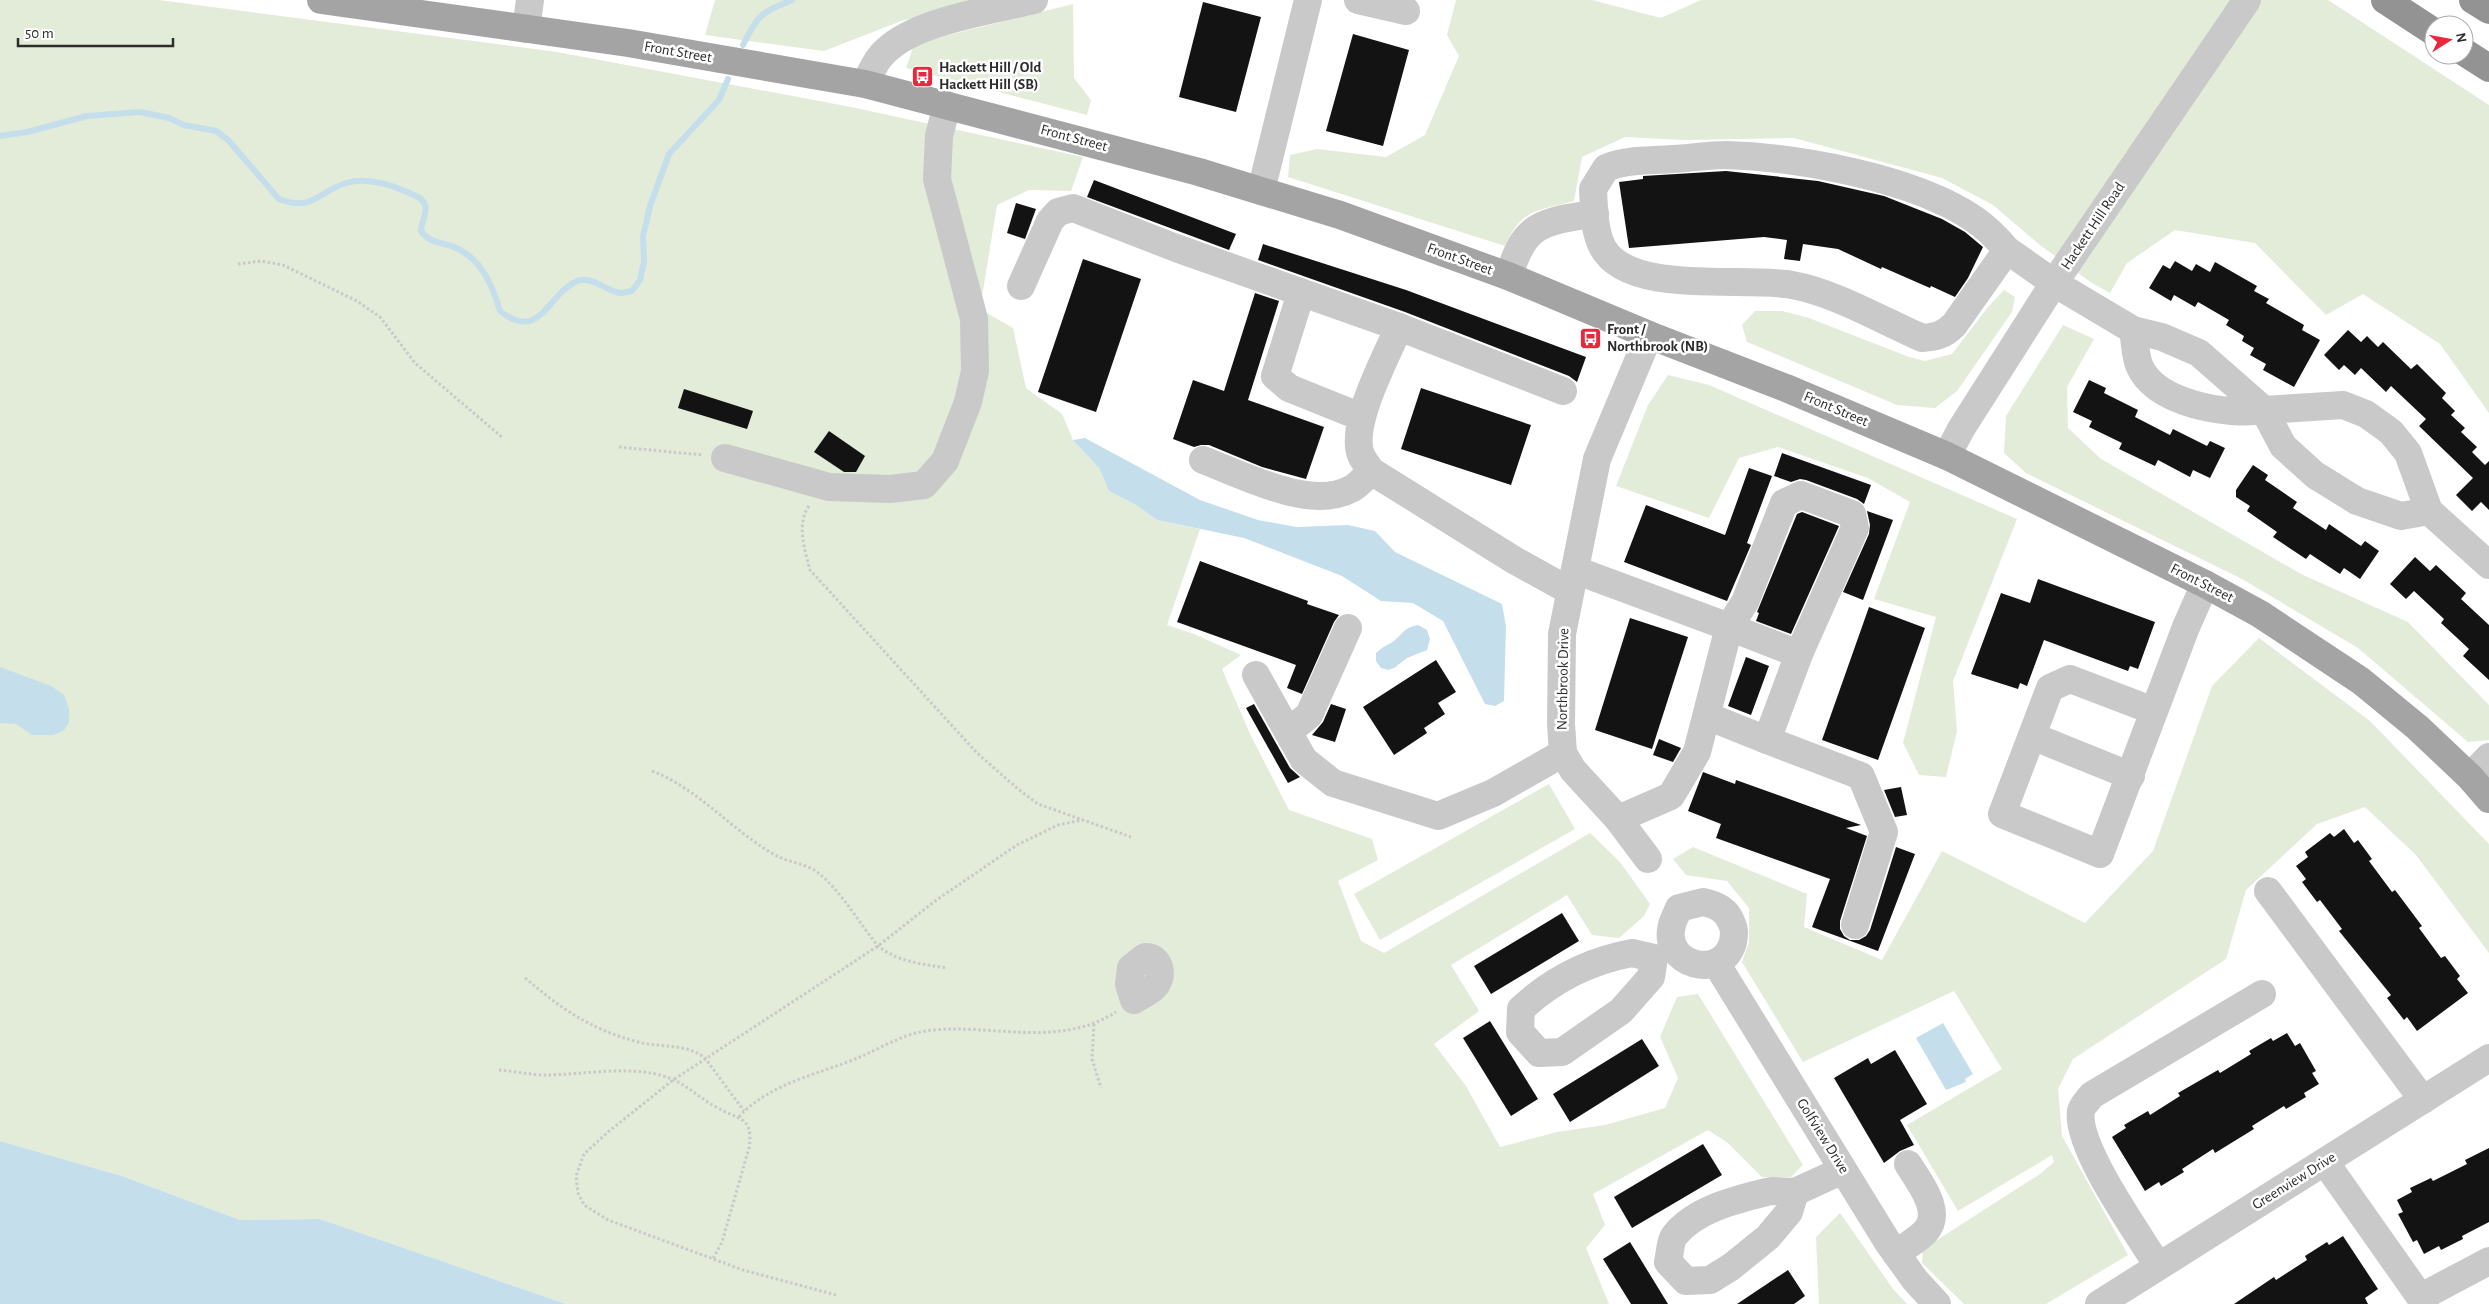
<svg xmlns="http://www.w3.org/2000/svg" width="2489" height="1304" font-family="'Alegreya Sans',sans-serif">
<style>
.green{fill:#e3ebd9}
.water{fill:#c4deec}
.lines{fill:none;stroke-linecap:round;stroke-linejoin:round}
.stream{stroke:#c4deec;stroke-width:6}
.building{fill:#131313}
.path{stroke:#c9c9c9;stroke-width:3;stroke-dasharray:2.5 2.5;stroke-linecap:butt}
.minor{stroke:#c9c9c9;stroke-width:28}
.major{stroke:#a4a4a4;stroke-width:28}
.highway{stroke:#939393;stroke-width:28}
.labels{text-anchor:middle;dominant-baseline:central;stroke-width:5;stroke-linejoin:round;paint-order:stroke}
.street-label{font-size:15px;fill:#2c2c2c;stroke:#fff}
.poi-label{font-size:15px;font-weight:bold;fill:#2c2c2c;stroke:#fff;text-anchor:start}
</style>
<rect width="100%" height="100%" fill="#fff"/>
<!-- green -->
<g class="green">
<polygon points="0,0 159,0 557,52 851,107 1083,157 1071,191 1029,190 997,205 980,309 1013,328 1026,388 1062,414 1073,440 1099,468 1109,491 1136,505 1157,520 1200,529 1167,625 1194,634 1241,655 1222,669 1250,734 1289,810 1372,839 1378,860 1338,881 1361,941 1384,953 1590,833 1620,862 1650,904 1644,916 1619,938 1592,935 1567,895 1451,965 1479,1011 1434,1044 1466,1086 1500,1147 1557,1132 1605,1125 1665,1108 1678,1078 1660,1037 1677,997 1698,994 1803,1165 1791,1177 1762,1177 1728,1143 1708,1130 1593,1194 1605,1225 1586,1248 1609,1304 566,1304 320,1219 240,1220 122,1176 0,1141"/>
<polygon points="715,0 982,0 901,21 824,51 705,35"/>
<path d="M1456,0H1592L1661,18L1701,0H2328L2489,105V413L2440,344L2363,294L2326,315L2255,243L2175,230L2127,263L2110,293L2092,283L2040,245L1993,205L1942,178L1794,138L1684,140L1625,137L1582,157L1574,201C1537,211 1522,208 1505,246L1288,177L1290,155L1317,149L1386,157L1425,135L1459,56L1447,35Z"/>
<polygon points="1073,4 1074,78 1091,100 1087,115 906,68 913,48 932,39"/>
<polygon points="2004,290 2015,297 2012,312 1957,391 1935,408 1897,405 1747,342 1742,325 1755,311 1782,311 1809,318 1909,357 1925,361 1952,354 1988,307"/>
<polygon points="2063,325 2094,339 2067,387 2068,428 2101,459 2303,575 2408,622 2489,705 2489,740 2468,742 2358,648 2242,579 2026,473 2004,453 2006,416"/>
<polygon points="1668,375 1709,385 2017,519 1953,681 1957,731 1946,777 1919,775 1903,743 1936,617 1874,599 1910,502 1868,478 1778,447 1739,458 1709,518 1616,486 1648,405"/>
<polygon points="2259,638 2370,721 2489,844 2489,953 2416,855 2365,807 2317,824 2246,890 2226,959 2073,1059 2058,1089 2062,1136 2128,1255 2046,1304 1964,1304 1922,1263 1923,1249 2040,1174 2054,1162 2052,1155 1958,1211 1907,1125 2002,1069 1954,991 1803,1062 1742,962 1749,942 1749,908 1727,881 1686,875 1673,859 1693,847 1807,894 1804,927 1882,960 1942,851 2085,923 2153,851 2212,686"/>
<polygon points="1549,784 1575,829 1380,940 1354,894"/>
<polygon points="1840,1213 1893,1289 1907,1304 1819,1304 1816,1237"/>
</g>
<!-- water -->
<g class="water">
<polygon points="1085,438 1200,500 1258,520 1297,527 1348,525 1375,531 1395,552 1502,604 1506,626 1504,701 1495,706 1485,704 1443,621 1413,603 1381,601 1342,576 1244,538 1157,520 1136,505 1109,491 1099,468 1073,440"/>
<path d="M1418,625L1427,630L1430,639L1427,650L1407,658L1394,668L1388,670L1381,668L1376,661V653C1382,647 1388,645 1394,641C1403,633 1405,627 1418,625Z"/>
<polygon points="0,667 51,686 64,695 69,709 69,723 63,731 53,735 32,735 16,724 0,723"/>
<polygon points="1943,1023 1973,1074 1965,1079 1966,1082 1946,1090 1916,1038"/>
<polygon points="0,1141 122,1176 240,1220 320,1219 566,1304 0,1304"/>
</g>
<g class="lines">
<!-- stream -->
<g class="stream">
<path d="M743,45C758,14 761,13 792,0"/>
<path d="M0,136L27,132L87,116L140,112L169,118L184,125L216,131L228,140L279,199C314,212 317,192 346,183C366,177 389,184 407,192C413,195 423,197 425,205C428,213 421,222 421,231C429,243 441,242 454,247C481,258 492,284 500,311C541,343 547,294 577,281C592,275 607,292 621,293C624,293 629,291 632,291L640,280L644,262L643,236L650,206L669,154L719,100L728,79"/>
</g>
</g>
<!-- building -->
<g class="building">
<polygon points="1203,2 1261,17 1236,112 1179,97"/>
<polygon points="1353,34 1409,50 1383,146 1326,131"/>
<polygon points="1726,171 1818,181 1884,196 1942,219 1965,232 1983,247 1968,278 1955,297 1931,286 1930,288 1882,267 1881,269 1838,249 1803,244 1800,261 1784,259 1787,240 1764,237 1629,248 1619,182 1643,179 1643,176"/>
<polygon points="1094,180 1236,234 1229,250 1087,197"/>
<polygon points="1016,203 1036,209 1025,239 1007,233"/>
<polygon points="1263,244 1406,290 1586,357 1577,382 1569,376 1405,312 1258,260"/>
<polygon points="1083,259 1141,279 1096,412 1038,392"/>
<polygon points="2175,261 2192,271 2196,264 2210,272 2215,262 2257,286 2254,291 2269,299 2266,303 2304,325 2302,330 2320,340 2294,387 2263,370 2266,364 2250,355 2254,348 2242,341 2244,336 2226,325 2229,320 2198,302 2195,307 2174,295 2171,301 2149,288 2163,265 2170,269"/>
<polygon points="1255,293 1279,301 1248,400 1324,427 1306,479 1262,467 1209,445 1201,445 1194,447 1173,439 1193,380 1224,391"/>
<polygon points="2348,330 2361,342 2367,336 2378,347 2383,342 2411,369 2417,364 2446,393 2442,398 2455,411 2451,415 2465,428 2461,432 2477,447 2472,452 2485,465 2489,461 2489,510 2481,502 2472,511 2456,495 2473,478 2419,426 2426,419 2391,386 2386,392 2361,368 2355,375 2344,365 2339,370 2324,355"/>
<polygon points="2089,380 2106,388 2104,393 2138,410 2135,417 2170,435 2173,429 2207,446 2210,441 2225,448 2210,478 2193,470 2190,477 2158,460 2155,466 2119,449 2122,443 2089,427 2092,421 2073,412"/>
<polygon points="1421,388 1531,425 1511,485 1401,449"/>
<polygon points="684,389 753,411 747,429 678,408"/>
<polygon points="829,431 865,456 856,472 844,472 814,452"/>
<polygon points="1782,453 1871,485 1864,504 1857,499 1806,480 1800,479 1791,482 1774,476"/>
<polygon points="2253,465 2268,475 2265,480 2297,502 2293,508 2326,530 2329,524 2361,546 2365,541 2379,551 2360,579 2344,568 2340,574 2310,554 2306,559 2273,537 2277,532 2247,511 2250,506 2236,497 2236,490"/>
<polygon points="1749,468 1772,476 1747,543 1751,545 1727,601 1624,562 1646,505 1725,535"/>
<polygon points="1867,511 1893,520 1863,600 1843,592 1869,534 1870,525"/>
<polygon points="1802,512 1839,526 1791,634 1756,621 1759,613 1757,612 1797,514"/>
<polygon points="2415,557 2430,571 2436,565 2466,593 2461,599 2489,625 2489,680 2463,656 2469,649 2441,623 2444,619 2414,591 2406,599 2390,584"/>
<polygon points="1200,561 1308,601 1307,604 1339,615 1334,622 1302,694 1287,688 1296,665 1177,622"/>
<polygon points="2038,579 2155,622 2138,669 2130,666 2128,671 2044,640 2027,686 2020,683 2018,689 1971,674 2001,593 2030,603"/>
<polygon points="1869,607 1925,628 1878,760 1822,740"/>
<polygon points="1630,618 1688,637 1652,749 1595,730"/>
<polygon points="1746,657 1769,666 1751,715 1728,706"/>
<polygon points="1436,660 1456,692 1438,703 1445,714 1424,728 1427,733 1394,755 1363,707"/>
<polygon points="1254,704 1290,768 1300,777 1288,783 1246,708"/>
<polygon points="1331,704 1346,709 1335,742 1312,735 1323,722"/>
<polygon points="1659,739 1681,748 1673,762 1653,755"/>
<polygon points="1703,772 1735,784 1736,780 1861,825 1846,828 1867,836 1840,921 1840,929 1844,936 1850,940 1859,940 1866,936 1870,930 1896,847 1915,854 1878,951 1812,927 1830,879 1716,838 1721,824 1688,811"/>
<polygon points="1901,787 1907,815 1895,817 1884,790"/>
<polygon points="2344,829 2354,843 2358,840 2372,859 2369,861 2392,892 2395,890 2422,926 2419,928 2441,958 2445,956 2460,976 2457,979 2468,993 2417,1031 2407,1017 2404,1020 2387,998 2391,995 2339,931 2342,929 2320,900 2317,902 2302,882 2306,879 2296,866 2308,857 2305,852 2330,833 2334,837"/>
<polygon points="1562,913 1579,941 1491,994 1474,966"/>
<polygon points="1490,1021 1538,1099 1511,1116 1463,1038"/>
<polygon points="2287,1033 2295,1046 2300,1043 2316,1071 2312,1073 2319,1084 2304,1093 2306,1097 2286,1109 2284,1106 2252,1126 2254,1129 2215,1153 2213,1149 2182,1169 2184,1172 2161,1186 2159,1182 2145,1191 2112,1137 2126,1128 2124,1125 2148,1111 2150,1115 2180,1096 2178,1093 2218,1070 2220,1073 2251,1054 2249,1051 2271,1038 2273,1041"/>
<polygon points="1642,1039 1659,1066 1570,1122 1553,1094"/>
<polygon points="1895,1050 1927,1104 1900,1120 1914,1145 1900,1151 1884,1163 1834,1078 1868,1058 1871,1064"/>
<polygon points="1703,1144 1722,1175 1632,1228 1614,1197"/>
<polygon points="2489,1148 2489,1222 2462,1236 2463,1239 2441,1250 2439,1246 2424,1254 2417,1240 2413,1242 2398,1214 2403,1212 2397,1200 2412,1192 2410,1188 2431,1178 2433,1181 2467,1164 2465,1160"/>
<polygon points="2343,1236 2378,1289 2365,1298 2368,1304 2234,1304 2274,1277 2276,1280 2307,1260 2305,1256 2327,1242 2329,1245"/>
<polygon points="1630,1242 1668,1304 1631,1304 1603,1259"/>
<polygon points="1788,1270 1805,1296 1794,1304 1737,1304"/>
</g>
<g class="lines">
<!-- path -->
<g class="path">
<polyline points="238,264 261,261 283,265 357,301 380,317 415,363 503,438"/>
<polyline points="619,447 703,455"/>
<path d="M809,506C796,524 805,550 810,570L977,753L1018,789L1038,804L1131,837"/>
<path d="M652,771C699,789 731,830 775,855C791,864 810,863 823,877C844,896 860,924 878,946C898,962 922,964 947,968"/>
<path d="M525,978C563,1010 590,1029 638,1042C661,1048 686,1043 705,1058L744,1111"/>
<polyline points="1094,1024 1092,1059 1101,1088"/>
<path d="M499,1070C514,1071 530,1075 545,1075C584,1075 637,1063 674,1080C689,1087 701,1099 716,1107C738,1120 754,1116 749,1148L722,1242L713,1259"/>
<path d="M739,1117C769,1083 820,1074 860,1057C878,1049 897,1038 916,1033C927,1030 942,1029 954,1029C1010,1029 1066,1044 1116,1012"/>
<polyline points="836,1295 743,1270 608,1220 584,1205 578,1193 576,1176 584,1154 608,1132 673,1080 878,946 935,901 1017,845 1058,825 1082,820"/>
</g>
<!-- minor -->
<g class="minor">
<polyline points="1358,0 1406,11"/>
<polyline points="526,29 530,0"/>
<path d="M865,84C870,75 874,64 880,57C909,21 990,11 1034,0"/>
<polyline points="1261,191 1308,0"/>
<path d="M2007,250C1997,238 1987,228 1974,219C1914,178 1798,157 1726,155C1709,155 1691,158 1673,159C1651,161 1626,159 1606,168L1593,189C1594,208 1594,232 1603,248C1630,296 1745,276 1792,285C1833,292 1883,321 1922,338C1936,337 1944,335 1954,325L2007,250L2054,283L2133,330"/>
<path d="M1508,276C1514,262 1518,246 1529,235C1543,219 1575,217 1595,214"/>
<polyline points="1021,286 1050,221 1058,212 1073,208 1176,248 1399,327"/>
<polyline points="1301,293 1275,376 1289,388 1361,417"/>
<path d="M2133,330L2162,337L2199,353L2264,410C2228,416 2155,404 2139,365C2135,354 2135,341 2133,330Z"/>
<path d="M1563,391L1399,327C1386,357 1349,425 1361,455C1363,460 1368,466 1371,471L1514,560L1570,591"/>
<polyline points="1947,456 1961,429 2054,283 2247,0"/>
<polyline points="725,458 829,487 890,489 924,485 945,461 968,402 975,371 974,319 937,179 939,136 947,105"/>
<path d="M1203,460C1243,475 1310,511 1351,489C1358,486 1365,477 1371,471"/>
<polyline points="2429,511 2401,516 2357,501 2315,475 2283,446 2264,410 2343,405 2366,414 2391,432 2408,453 2429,511 2489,565"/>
<polyline points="1575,570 1729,627 1697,752 1671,796 1618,819"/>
<polyline points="1348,628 1309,715 1288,732 1304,760 1333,783 1438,816 1493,793 1563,753"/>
<polyline points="1799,654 1729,627 1745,602 1784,503 1801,495 1852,514 1855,528 1799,654 1767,740 1861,776 1884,832 1855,925"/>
<polyline points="1256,675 1288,732"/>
<polyline points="2154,711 2070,679 2050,688 2002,814 2100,854 2186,627 2205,584"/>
<polyline points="1707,716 1767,740"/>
<polyline points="2032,736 2131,776"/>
<polyline points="2470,777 2489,757"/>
<polyline points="1648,859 1618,819 1573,770 1563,753 1561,724 1562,634 1597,459 1649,335"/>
<polyline points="2268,891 2423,1100"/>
<path d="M1703,902C1717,905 1727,910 1732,924C1735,930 1734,936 1733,942C1722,982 1661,965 1672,925C1673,920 1677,913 1679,908Z"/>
<path d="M1632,953L1654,958L1651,977L1621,1011L1562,1052L1539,1053L1520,1032L1521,1009C1553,979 1589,961 1632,953Z"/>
<path d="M1145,957C1161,956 1164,978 1154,987C1149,992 1140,996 1134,1000L1129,984L1131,968Z"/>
<polyline points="1716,963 1887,1241 1915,1280 1937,1304"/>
<polyline points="2325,1162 2425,1304"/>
<path d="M1771,1191L1795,1192L1789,1212L1768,1237L1731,1267L1710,1280L1686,1281L1668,1262C1670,1254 1670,1241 1675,1235C1697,1208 1739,1199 1771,1191Z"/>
<polyline points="1795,1192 1843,1170"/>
<path d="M1896,1254C1905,1247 1917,1240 1925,1232C1944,1212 1919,1182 1908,1164"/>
<path d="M2158,1266C2138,1233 2075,1146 2081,1111C2082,1106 2088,1100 2092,1095L2262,994"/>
<polyline points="2421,1297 2489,1261"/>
<polyline points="2099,1304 2489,1058"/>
</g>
<!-- major -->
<polyline class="major" points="321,0 628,43 865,84 1199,172 1340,215 1508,276 1649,335 1786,388 1947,456 2205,584 2260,614 2361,681 2417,727 2470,777 2489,799"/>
<!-- highway -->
<g class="highway">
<polyline points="2385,0 2434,32"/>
<polyline points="2473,0 2489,10"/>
<polyline points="2464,52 2489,68"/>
</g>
</g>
<!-- icons -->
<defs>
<symbol id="bus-square" viewBox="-11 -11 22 22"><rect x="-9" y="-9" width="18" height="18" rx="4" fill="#ea273d" stroke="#fff"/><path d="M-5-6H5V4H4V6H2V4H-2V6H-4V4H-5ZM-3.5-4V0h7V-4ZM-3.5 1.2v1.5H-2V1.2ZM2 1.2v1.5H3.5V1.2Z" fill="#fff"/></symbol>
</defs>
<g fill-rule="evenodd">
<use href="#bus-square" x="910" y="64" width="25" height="25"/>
<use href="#bus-square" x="1578" y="326" width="25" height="25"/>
</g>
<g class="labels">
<!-- street labels -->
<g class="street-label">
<text transform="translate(678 52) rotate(10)">Front Street</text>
<text transform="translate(1074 138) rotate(15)">Front Street</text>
<text transform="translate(2093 226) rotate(-56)">Hackett Hill Road</text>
<text transform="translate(1460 259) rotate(20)">Front Street</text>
<text transform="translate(1836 409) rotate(23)">Front Street</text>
<text transform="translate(2202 583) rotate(27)">Front Street</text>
<text transform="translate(1563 679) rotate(-89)">Northbrook Drive</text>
<text transform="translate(1823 1136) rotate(58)">Golfview Drive</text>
<text transform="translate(2294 1181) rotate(-32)">Greenview Drive</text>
</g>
<!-- poi labels -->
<g class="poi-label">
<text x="939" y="67">Hackett Hill / Old<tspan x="939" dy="17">Hackett Hill (SB)</tspan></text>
<text x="1607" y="329">Front /<tspan x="1607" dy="17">Northbrook (NB)</tspan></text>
</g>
</g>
<!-- north arrow -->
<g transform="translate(2449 40) rotate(79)"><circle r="24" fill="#ffffff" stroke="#ababab"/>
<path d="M0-4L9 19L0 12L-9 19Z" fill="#ea273d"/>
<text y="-8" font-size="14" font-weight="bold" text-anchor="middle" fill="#2c2c2c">N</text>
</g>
<!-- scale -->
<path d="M18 38v8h155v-8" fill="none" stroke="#2c2c2c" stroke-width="2.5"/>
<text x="25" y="38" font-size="15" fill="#2c2c2c" stroke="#ffffff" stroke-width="4" paint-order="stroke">50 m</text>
</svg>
